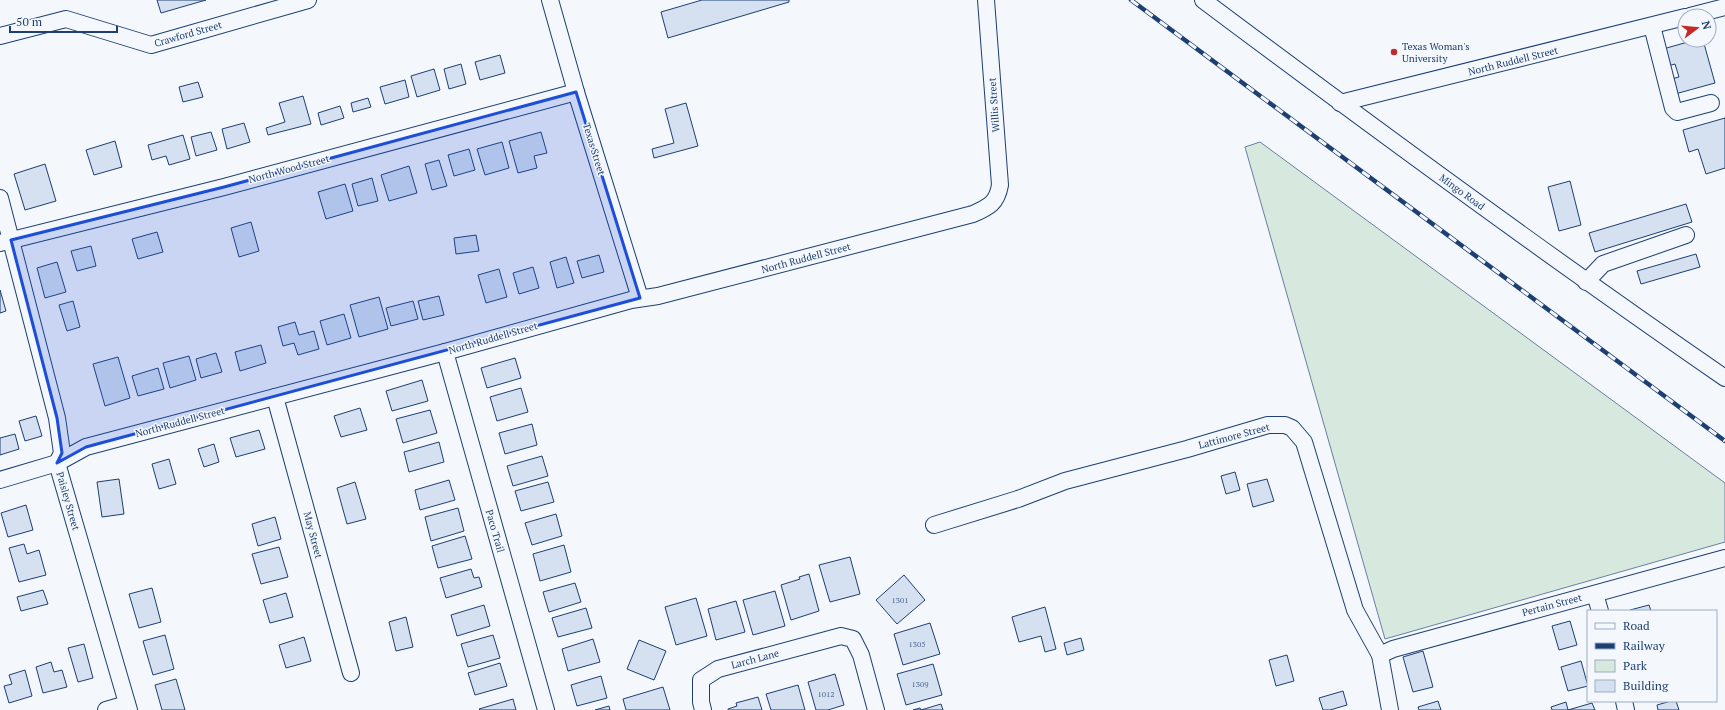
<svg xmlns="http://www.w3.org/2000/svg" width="1725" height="710" font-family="'PT Serif',serif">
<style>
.green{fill:#d7e8df;stroke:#687fa3}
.building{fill:#d5e0f0;stroke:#1d3f73}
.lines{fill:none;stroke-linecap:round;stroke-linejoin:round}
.minor-casing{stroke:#1d3f73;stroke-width:18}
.minor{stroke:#f4f7fb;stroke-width:16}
.rail-casing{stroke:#1d3f73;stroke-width:4.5}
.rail{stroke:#f4f7fb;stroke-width:3;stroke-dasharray:9;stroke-linecap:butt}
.marked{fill:#1d4ed8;fill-opacity:0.2;stroke:#1d4ed8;stroke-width:3;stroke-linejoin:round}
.poi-dot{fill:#c62828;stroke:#f4f7fb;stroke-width:1.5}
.labels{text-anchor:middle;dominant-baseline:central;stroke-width:3;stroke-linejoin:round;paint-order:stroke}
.number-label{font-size:8px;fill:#4b6792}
.street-label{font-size:10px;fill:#1d3f73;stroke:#f4f7fb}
.poi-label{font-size:10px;fill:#1d3f73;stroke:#f4f7fb;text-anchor:start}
</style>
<rect width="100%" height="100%" fill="#f4f7fb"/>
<!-- green -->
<polygon class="green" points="1260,142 1725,483 1725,542 1385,639 1245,147"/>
<!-- building -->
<g class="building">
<polygon points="157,0 206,0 161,13"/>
<polygon points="702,0 789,0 789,2 668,38 661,12"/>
<polygon points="1695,40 1703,40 1715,83 1675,94 1671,79 1679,77 1675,64 1668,66 1663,49"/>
<polygon points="500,55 505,73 480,80 475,62"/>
<polygon points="461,64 466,84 449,89 444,69"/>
<polygon points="434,69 440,90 417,97 411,76"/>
<polygon points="405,80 409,97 385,104 380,87"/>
<polygon points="198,82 203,97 183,102 179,87"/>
<polygon points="303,96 311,124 268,135 266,128 285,122 279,103"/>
<polygon points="368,98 371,107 353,112 351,103"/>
<polygon points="686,103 698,146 654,158 652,149 674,143 665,109"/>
<polygon points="340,106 344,118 321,125 318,113"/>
<polygon points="1725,118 1725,168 1706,174 1698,149 1689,152 1683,130"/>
<polygon points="244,123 250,142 227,149 222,129"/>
<polygon points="211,132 217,150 196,156 191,137"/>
<polygon points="541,132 547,153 534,156 537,168 518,173 509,141"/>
<polygon points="183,135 190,159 169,165 166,156 152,160 148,145"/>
<polygon points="115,141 122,167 94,175 86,150"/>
<polygon points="502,142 509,168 485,175 477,149"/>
<polygon points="469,149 475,170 454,176 448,155"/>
<polygon points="439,160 447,186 432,190 425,164"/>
<polygon points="45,164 56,201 25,210 14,174"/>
<polygon points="409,166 417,193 389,201 381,175"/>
<polygon points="372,178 378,201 358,206 352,184"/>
<polygon points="1570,181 1581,225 1559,231 1548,187"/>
<polygon points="345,184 353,211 326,219 318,192"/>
<polygon points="1686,204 1692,222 1595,252 1589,233"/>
<polygon points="251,222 259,251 239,257 231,228"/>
<polygon points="157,232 163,252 138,259 132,239"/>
<polygon points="476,235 479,251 456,254 454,238"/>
<polygon points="91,246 96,266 77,271 71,251"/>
<polygon points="1696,254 1700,267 1641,284 1637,271"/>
<polygon points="599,255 604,272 582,278 577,261"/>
<polygon points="566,257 574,283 557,288 550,262"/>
<polygon points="57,262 66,292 45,298 37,268"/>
<polygon points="533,267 539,288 519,294 513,273"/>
<polygon points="499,269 507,297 486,303 478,275"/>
<polygon points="0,290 6,311 0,313"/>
<polygon points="439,296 444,315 423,320 418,301"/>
<polygon points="379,297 388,329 359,337 350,305"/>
<polygon points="73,301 80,327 67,331 59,305"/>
<polygon points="413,301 418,319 391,326 386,308"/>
<polygon points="344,314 351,338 327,345 320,321"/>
<polygon points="295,322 299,335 314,331 319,349 298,355 294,343 283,346 278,327"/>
<polygon points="261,345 266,363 240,371 235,352"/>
<polygon points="216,353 222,372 201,378 196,359"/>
<polygon points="189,356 196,380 170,388 163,363"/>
<polygon points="118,357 130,398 105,406 93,364"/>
<polygon points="515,358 521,378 487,388 481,368"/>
<polygon points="158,368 164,389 138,396 132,376"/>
<polygon points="422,380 428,401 392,411 386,391"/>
<polygon points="521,388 528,412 497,421 490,397"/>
<polygon points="360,408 367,430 341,437 334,416"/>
<polygon points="430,410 437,433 403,443 396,419"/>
<polygon points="36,416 42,436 25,441 19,421"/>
<polygon points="532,424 537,445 505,454 499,433"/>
<polygon points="259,430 265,449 236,457 230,438"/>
<polygon points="15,434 19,449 0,455 0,438"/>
<polygon points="439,442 444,462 409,472 404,452"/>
<polygon points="214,444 219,462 204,467 198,449"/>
<polygon points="542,456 548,476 513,486 507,466"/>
<polygon points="169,459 176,484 159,489 152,464"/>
<polygon points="1235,472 1240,490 1226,494 1221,476"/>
<polygon points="119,479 124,514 102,517 97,482"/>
<polygon points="1267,479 1274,501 1253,507 1247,484"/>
<polygon points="449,480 455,500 420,510 415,490"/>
<polygon points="355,482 366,519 347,524 337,488"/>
<polygon points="548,482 554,502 521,511 515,491"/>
<polygon points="26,505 33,530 8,537 1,513"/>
<polygon points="458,508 464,531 431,541 425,517"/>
<polygon points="556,514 562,536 532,545 525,523"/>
<polygon points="275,517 281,539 258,546 252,524"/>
<polygon points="465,536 472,559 438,568 432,546"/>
<polygon points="24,544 27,554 39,550 46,575 19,582 9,548"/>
<polygon points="564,545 571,572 540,581 533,554"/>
<polygon points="279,547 288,577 261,584 252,554"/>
<polygon points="850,557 860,594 830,602 819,565"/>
<polygon points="471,569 474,578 479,577 482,587 446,598 440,578"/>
<polygon points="809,574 819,611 791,620 781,585 800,579 799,577"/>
<polygon points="904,575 925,600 897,624 876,600"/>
<polygon points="575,583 581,602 549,612 543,592"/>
<polygon points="152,588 161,622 139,628 129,594"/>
<polygon points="43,590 48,604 21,611 17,597"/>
<polygon points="775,591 785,626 753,635 743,600"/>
<polygon points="286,593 293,617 270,623 263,600"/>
<polygon points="696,598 707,636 676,645 665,607"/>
<polygon points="736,601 745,632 716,640 708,609"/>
<polygon points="484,605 490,626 457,636 451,615"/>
<polygon points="1649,605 1651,611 1630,611 1630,610"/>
<polygon points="1045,607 1056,649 1045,652 1041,636 1019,642 1012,617"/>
<polygon points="586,608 592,628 558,637 552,618"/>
<polygon points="406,617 413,647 396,651 389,622"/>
<polygon points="1570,621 1577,645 1559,650 1552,626"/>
<polygon points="930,623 940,654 903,665 894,634"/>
<polygon points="165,635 174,669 153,675 143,641"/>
<polygon points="493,635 500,658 468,667 461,644"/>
<polygon points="304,637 311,661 286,668 279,645"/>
<polygon points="1081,638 1084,650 1067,655 1064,643"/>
<polygon points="593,639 600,662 568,671 562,649"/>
<polygon points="639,640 666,651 654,680 627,669"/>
<polygon points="84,644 93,678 78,682 68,648"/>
<polygon points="1423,651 1433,687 1413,692 1403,657"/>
<polygon points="1287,655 1294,681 1276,686 1269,660"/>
<polygon points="1581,661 1588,686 1568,691 1561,667"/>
<polygon points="51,662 54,672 62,670 67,687 43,693 36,667"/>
<polygon points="500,663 507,686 475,695 468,673"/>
<polygon points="933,664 942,695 906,705 897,674"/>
<polygon points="25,670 32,696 9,703 4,686 12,684 9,675"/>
<polygon points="835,674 844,705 828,710 816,710 808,682"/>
<polygon points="601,676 607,698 577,706 571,685"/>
<polygon points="176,679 185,710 162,710 155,685"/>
<polygon points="798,685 805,710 771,710 766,694"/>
<polygon points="663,687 670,710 626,710 623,699"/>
<polygon points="1343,691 1347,705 1330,710 1323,710 1319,698"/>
<polygon points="758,697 762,710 728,710 728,709 737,706 736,703"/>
<polygon points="513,699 516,710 480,710 479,709"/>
<polygon points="1438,701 1441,710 1419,710 1418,707"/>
<polygon points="1671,701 1676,701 1679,710 1658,710 1657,705"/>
<polygon points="1566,702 1568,710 1592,703 1595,710 1552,710 1551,707"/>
<polygon points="941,704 943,710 913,710 920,708 921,710"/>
<polygon points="609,706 610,710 595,710"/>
</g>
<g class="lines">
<defs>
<g id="minor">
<polyline points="550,0 576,92 640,298"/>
<path d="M1203,0C1375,129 1548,256 1725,378"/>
<polyline points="1690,16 1725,7"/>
<polyline points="1652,26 1673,108 1677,112 1711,103"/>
<polyline points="0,36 66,19 151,45 308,0"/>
<polyline points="1340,103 1685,17"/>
<polyline points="0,198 57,418 62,453 57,463 129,710"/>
<polyline points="0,243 224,187 576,92"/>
<polyline points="1586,282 1603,264 1686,235"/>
<polyline points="445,352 546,710"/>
<polyline points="275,397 351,673"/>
<path d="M0,480L57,463L86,447L445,352L631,300L658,296L973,214C989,207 997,203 1000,185L986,0"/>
<polyline points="934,525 1018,499 1065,481 1187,449 1268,425 1285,425 1292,428 1304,442 1355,610 1380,655 1390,710"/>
<polyline points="1595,594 1600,611"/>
<polyline points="1380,655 1393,649 1725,558"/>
<polyline points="1624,701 1626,710"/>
<polyline points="106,710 127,704"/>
<polyline points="703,710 701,702 701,680 718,669 841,636 853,639 861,655 876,710"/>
</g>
</defs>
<!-- minor casing -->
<use href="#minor" class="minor-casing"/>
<!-- minor -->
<use href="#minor" class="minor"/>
<defs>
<polyline id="rail" points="1131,0 1725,441"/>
</defs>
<!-- rail casing -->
<use href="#rail" class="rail-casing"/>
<!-- rail -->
<use href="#rail" class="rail"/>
</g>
<!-- marked area -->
<path class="marked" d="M576,92L640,298L86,447L57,463L62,453L57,418L11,240L224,187Z"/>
<!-- markers -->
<circle class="poi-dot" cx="1394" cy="52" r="4"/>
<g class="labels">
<!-- number labels -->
<g class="number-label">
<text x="900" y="600">1301</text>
<text x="917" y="644">1305</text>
<text x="920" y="684">1309</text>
<text x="826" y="694">1012</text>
</g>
<!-- street labels -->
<g class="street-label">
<text transform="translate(188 34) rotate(-16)">Crawford Street</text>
<text transform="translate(1513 61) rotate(-14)">North Ruddell Street</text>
<text transform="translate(994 105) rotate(-94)">Willis Street</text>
<text transform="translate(594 149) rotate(73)">Texas Street</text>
<text transform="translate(289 169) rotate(-15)">North Wood Street</text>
<text transform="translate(1462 192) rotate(36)">Mingo Road</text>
<text transform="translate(806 258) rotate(-15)">North Ruddell Street</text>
<text transform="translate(493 338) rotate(-16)">North Ruddell Street</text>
<text transform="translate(180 422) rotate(-15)">North Ruddell Street</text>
<text transform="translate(1234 436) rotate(-15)">Lattimore Street</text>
<text transform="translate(68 501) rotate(74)">Paisley Street</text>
<text transform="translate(495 531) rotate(74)">Paco Trail</text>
<text transform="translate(313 535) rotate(75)">May Street</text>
<text transform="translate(1552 605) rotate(-15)">Pertain Street</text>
<text transform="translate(755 659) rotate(-15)">Larch Lane</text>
</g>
<!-- poi labels -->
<g class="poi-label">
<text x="1402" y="46">Texas Woman's<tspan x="1402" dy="12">University</tspan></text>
</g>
</g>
<!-- legend -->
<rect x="1587" y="610" width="130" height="92" fill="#f4f7fb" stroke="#9eadc5"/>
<rect x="1595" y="623" width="20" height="6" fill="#f4f7fb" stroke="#9eadc5"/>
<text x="1623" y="630" font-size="12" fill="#1d3f73">Road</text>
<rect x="1595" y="643" width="20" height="6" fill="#1d3f73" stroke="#9eadc5"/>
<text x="1623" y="650" font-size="12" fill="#1d3f73">Railway</text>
<rect x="1595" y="660" width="20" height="12" fill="#d7e8df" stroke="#9eadc5"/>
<text x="1623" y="670" font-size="12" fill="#1d3f73">Park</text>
<rect x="1595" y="680" width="20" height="12" fill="#d5e0f0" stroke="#9eadc5"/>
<text x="1623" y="690" font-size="12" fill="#1d3f73">Building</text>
<!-- north arrow -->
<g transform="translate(1697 28) rotate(74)"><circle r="19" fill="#f4f7fb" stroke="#9eadc5"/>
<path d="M0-3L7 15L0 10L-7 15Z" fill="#c62828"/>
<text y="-6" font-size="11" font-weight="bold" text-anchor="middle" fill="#1d3f73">N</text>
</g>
<!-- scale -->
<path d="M10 26v6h107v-6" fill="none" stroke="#1d3f73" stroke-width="2"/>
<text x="16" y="26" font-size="12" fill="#1d3f73" stroke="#f4f7fb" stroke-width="3" paint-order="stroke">50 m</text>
</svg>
